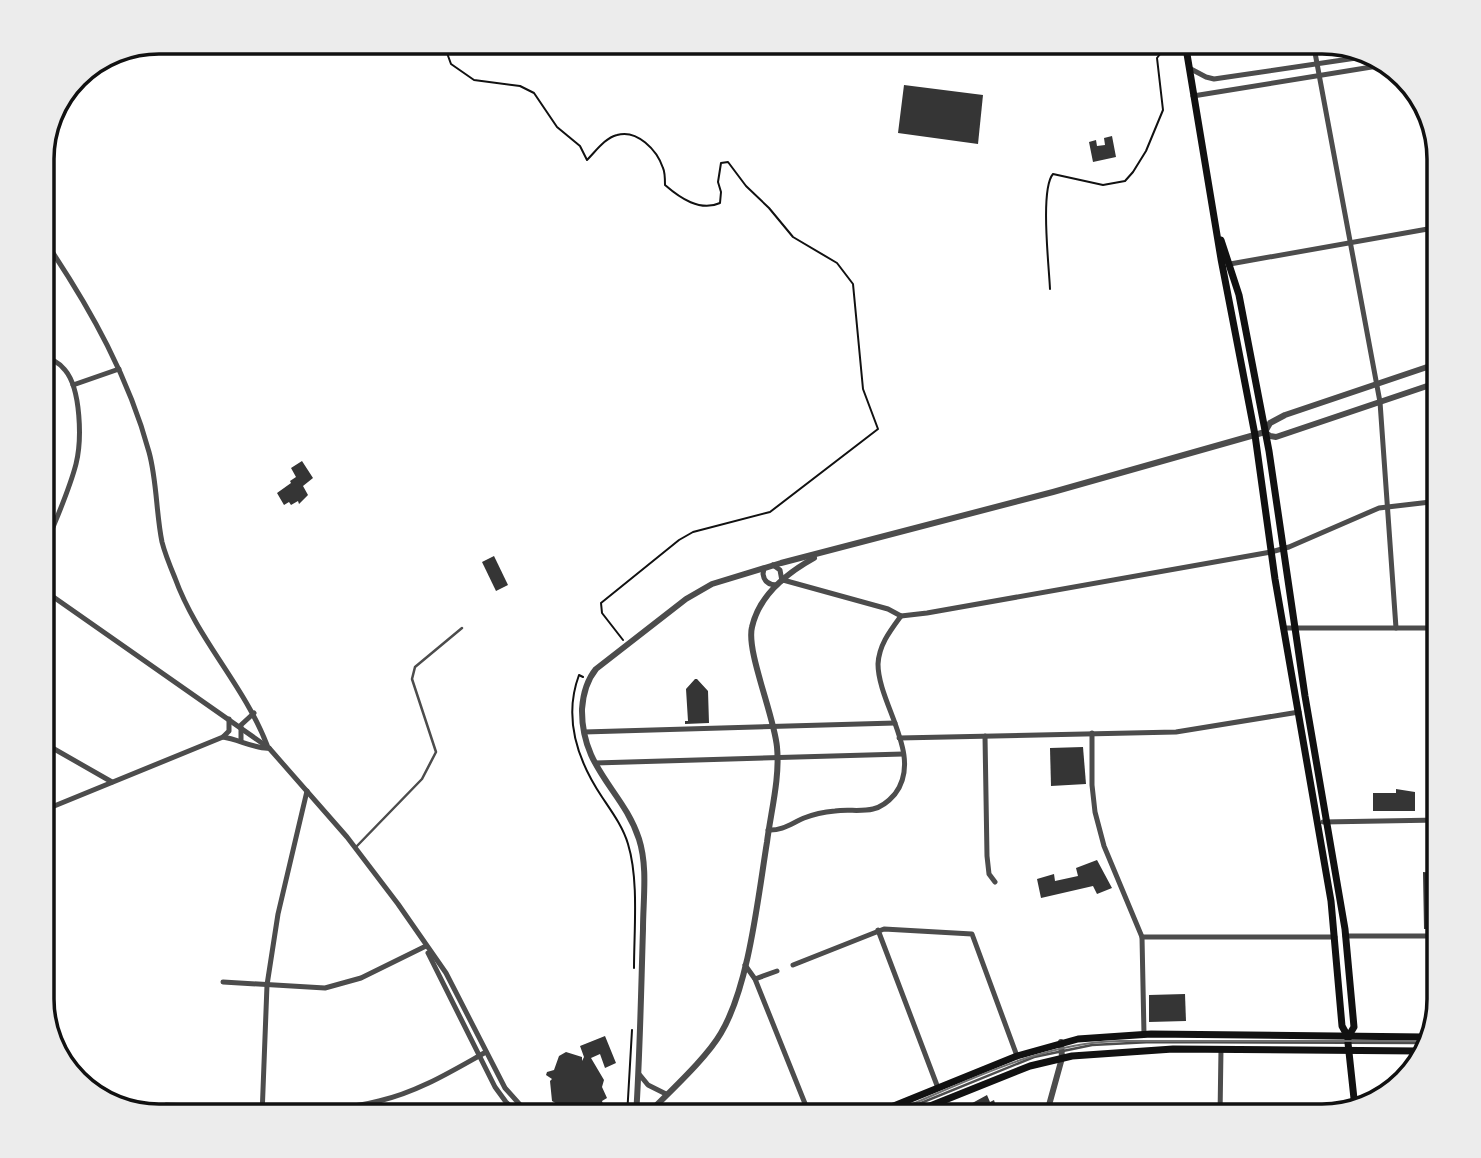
<svg xmlns="http://www.w3.org/2000/svg" width="1481" height="1158" font-family="Merriweather,serif">
<style>
.building{fill:#353535}
.lines{fill:none;stroke-linecap:round;stroke-linejoin:round}
.path{stroke:#111;stroke-width:2}
.service{stroke:#4c4c4c;stroke-width:2.5}
.minor{stroke:#4c4c4c;stroke-width:5}
.tertiary{stroke:#4c4c4c;stroke-width:6}
.secondary{stroke:#111;stroke-width:7}
.tram{stroke:#707070;stroke-width:2}
.rim{fill:none;stroke:#111;stroke-width:3.5}
</style>
<rect width="100%" height="100%" fill="#fff"/>
<!-- building -->
<g class="building">
<polygon points="904,85 983,95 978,144 898,133"/>
<polygon points="1112,136 1116,157 1093,162 1089,142 1096,140 1097,146 1105,145 1104,138"/>
<polygon points="302,461 313,478 303,486 308,495 299,504 298,501 291,505 289,502 284,505 277,493 291,483 290,481 296,477 291,468"/>
<polygon points="494,556 508,585 496,591 482,562"/>
<polygon points="695,679 697,679 708,691 709,723 685,724 685,721 688,721 686,689"/>
<polygon points="1083,747 1086,784 1051,786 1050,748"/>
<polygon points="1396,789 1415,792 1415,811 1373,811 1373,793 1396,793"/>
<polygon points="1097,860 1112,888 1097,894 1093,886 1041,898 1037,879 1054,874 1055,881 1078,876 1076,868"/>
<polygon points="1423,872 1434,873 1433,877 1439,877 1439,929 1424,929"/>
<polygon points="1185,994 1186,1021 1149,1022 1149,995"/>
<polygon points="605,1036 616,1063 605,1068 600,1054 591,1058 604,1080 602,1087 607,1098 602,1101 607,1116 573,1116 571,1113 564,1116 559,1105 552,1101 550,1081 552,1079 546,1075 547,1072 554,1070 559,1056 566,1052 582,1057 582,1061 584,1057 580,1046"/>
<polygon points="987,1095 990,1102 994,1100 999,1116 989,1116 988,1113 983,1116 955,1116 952,1109 963,1104 965,1107"/>
</g>
<g class="lines">
<!-- path -->
<g class="path">
<path d="M443,42L451,64L474,80L520,86L534,93L557,127L580,146L587,160C596,151 605,138 617,135C637,129 657,150 663,168C665,172 665,180 665,185C680,198 700,212 720,203L721,192L718,182L721,163L728,162L746,186L769,208L793,237L837,263L853,284L863,389L878,429L770,512L693,532L679,540L601,603L602,613L623,640"/>
<path d="M1050,289C1049,266 1040,189 1053,174L1103,185L1125,181L1133,172L1146,151L1163,110L1157,58L1161,53"/>
<path d="M583,677L579,675C563,718 578,761 602,797C612,812 623,827 628,844C639,880 634,930 634,968"/>
<polyline points="627,1116 632,1030"/>
</g>
<!-- service -->
<g class="service">
<polyline points="355,848 422,779 436,752 412,679 415,667 462,628"/>
<polyline points="889,1116 1034,1057 1092,1045 1151,1042 1422,1043"/>
</g>
<!-- minor -->
<g class="minor">
<polyline points="1313,42 1380,402 1396,628"/>
<polyline points="1189,68 1206,77 1214,79 1363,57"/>
<polyline points="1193,96 1384,65"/>
<path d="M42,247H49C91,310 129,378 149,452C157,481 156,513 162,542C165,554 170,566 175,578C197,639 244,685 267,745"/>
<polyline points="1230,264 1439,227"/>
<polyline points="73,385 119,369"/>
<path d="M42,555C53,525 68,495 76,464C82,440 81,389 65,370C59,362 51,359 42,356"/>
<polyline points="773,565 780,570 782,581"/>
<path d="M764,568L763,574C764,582 769,585 777,585"/>
<polyline points="783,580 888,609 901,616 927,613 1271,552 1289,547 1379,508 1439,501"/>
<polyline points="42,589 269,748 347,837 398,904 446,973 505,1088 530,1116"/>
<polyline points="1284,628 1439,628"/>
<polyline points="584,732 895,723"/>
<polyline points="1092,733 1092,785 1095,812 1104,846 1142,937 1144,1034"/>
<polyline points="985,736 987,856 989,874 995,882"/>
<path d="M223,737C237,739 259,750 269,748"/>
<polyline points="899,738 1176,732 1299,712"/>
<polyline points="241,740 241,725 254,713"/>
<polyline points="42,742 112,782"/>
<polyline points="595,763 903,754"/>
<polyline points="42,811 223,737 229,731 229,719"/>
<polyline points="1323,822 1439,820"/>
<path d="M768,830C782,831 792,823 804,818C814,814 824,812 835,811C847,809 861,812 873,809C882,807 889,801 895,794C924,756 878,704 878,664C879,645 890,631 901,616"/>
<polyline points="878,930 938,1088"/>
<polyline points="1345,936 1439,936"/>
<polyline points="1142,937 1335,937"/>
<polyline points="428,953 495,1087 506,1102 521,1116"/>
<polyline points="745,965 755,979 810,1116"/>
<polyline points="793,965 884,929 972,934 1017,1056"/>
<polyline points="755,979 777,971"/>
<polyline points="223,982 325,988 361,978 426,946"/>
<polyline points="639,1074 648,1085 666,1094"/>
<path d="M148,1112L166,1105C235,1107 313,1118 379,1101C418,1092 452,1071 486,1052"/>
<polyline points="262,1116 267,985 278,914 307,791"/>
<polyline points="1220,1116 1221,1049"/>
</g>
<!-- tertiary -->
<g class="tertiary">
<polyline points="1265,432 1270,423 1285,415 1439,363"/>
<polyline points="1265,432 1270,436 1276,437 1439,382"/>
<path d="M636,1116C640,1054 641,992 643,929C643,900 648,867 639,839C623,790 581,769 582,709C583,695 587,680 596,669L686,599L712,584L781,563L1053,492L1265,432"/>
<path d="M646,1116C668,1093 706,1059 721,1033C749,986 758,897 767,842C771,811 780,778 777,747C774,715 746,651 752,627C759,596 787,573 814,558"/>
<polyline points="1046,1116 1062,1058 1061,1042"/>
</g>
<!-- secondary -->
<g class="secondary">
<polyline points="1185,42 1221,259 1255,435 1275,579 1331,901 1342,1026 1348,1037"/>
<polyline points="1221,240 1239,295 1269,451 1305,696 1345,929 1354,1027 1348,1037 1348,1043 1355,1108"/>
<polyline points="869,1116 1017,1056 1078,1039 1151,1034 1425,1037"/>
<polyline points="905,1116 1030,1066 1072,1056 1173,1049 1420,1051"/>
</g>
<!-- tram -->
<path class="tram" d="M884,1116C958,1086 1039,1042 1120,1041H1423"/>
</g>
<!-- crop -->
<path d="M0 0H1481V1158H0ZM159 54H1322A105 105 0 0 1 1427 159V999A105 105 0 0 1 1322 1104H159A105 105 0 0 1 54 999V159A105 105 0 0 1 159 54Z" fill="#ececec" fill-rule="evenodd"/>
<path class="rim" d="M159 54H1322A105 105 0 0 1 1427 159V999A105 105 0 0 1 1322 1104H159A105 105 0 0 1 54 999V159A105 105 0 0 1 159 54Z"/>
</svg>
